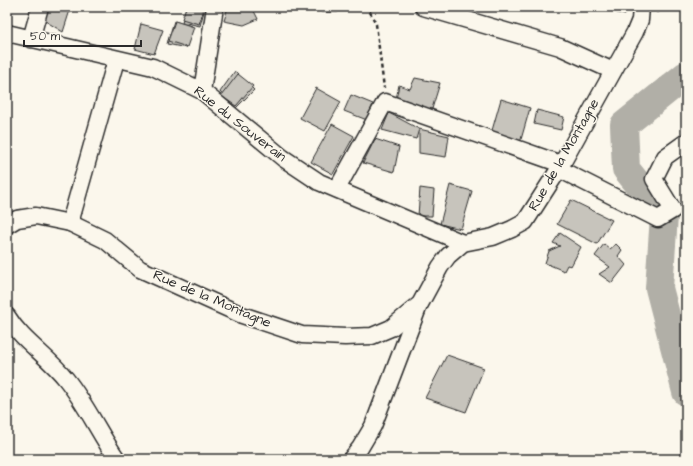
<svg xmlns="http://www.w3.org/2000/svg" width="693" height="466" font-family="'Architects Daughter',sans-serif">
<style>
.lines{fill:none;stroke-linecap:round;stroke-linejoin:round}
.river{stroke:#b1afa7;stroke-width:28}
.building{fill:#c7c4bc;stroke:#2b2b2b}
.street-casing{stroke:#2b2b2b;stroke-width:19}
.path{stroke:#2b2b2b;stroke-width:2.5;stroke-dasharray:4 3;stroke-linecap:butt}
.street{stroke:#fbf7ec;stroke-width:16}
.labels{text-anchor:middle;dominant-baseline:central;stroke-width:3;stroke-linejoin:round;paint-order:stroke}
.street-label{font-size:14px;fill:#2b2b2b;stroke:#fbf7ec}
</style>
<rect width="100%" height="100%" fill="#fbf7ec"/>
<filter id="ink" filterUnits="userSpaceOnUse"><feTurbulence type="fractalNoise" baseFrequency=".025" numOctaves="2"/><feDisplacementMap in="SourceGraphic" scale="8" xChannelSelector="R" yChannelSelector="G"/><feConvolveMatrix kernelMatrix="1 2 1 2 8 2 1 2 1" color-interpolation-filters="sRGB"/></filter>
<g filter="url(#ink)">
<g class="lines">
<!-- river -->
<polyline class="river" points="686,75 624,125 626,169 664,216 659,288 686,392"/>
</g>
<!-- building -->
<g class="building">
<polygon points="46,7 71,7 63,32 42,19"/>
<polygon points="186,7 197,7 204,11 200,26 182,22"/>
<polygon points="186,7 204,9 199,24 182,19"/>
<polygon points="228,7 252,7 258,19 244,25 224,21"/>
<polygon points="322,7 338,7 338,12 321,12"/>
<polygon points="528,7 554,7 554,9"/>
<polygon points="604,7 627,7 625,15 603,9"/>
<polygon points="654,7 668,7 657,13"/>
<polygon points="174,21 192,26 186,48 167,44"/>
<polygon points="175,21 194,27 187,47 168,41"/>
<polygon points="141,24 163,30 154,54 135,49"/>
<polygon points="235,71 254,90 235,109 220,92"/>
<polygon points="238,74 253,86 236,106 221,96"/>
<polygon points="415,78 440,83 431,112 396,99 399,85 410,89"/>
<polygon points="316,88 341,102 325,131 300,118"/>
<polygon points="351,95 373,104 367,120 344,111"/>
<polygon points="501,99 530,108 520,143 491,134"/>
<polygon points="537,110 564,117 561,130 534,124"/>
<polygon points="389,113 419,129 416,139 382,130"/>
<polygon points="332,124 354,136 333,174 311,162"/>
<polygon points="419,129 449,136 446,157 419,153"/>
<polygon points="375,139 399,147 394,172 363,163"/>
<polygon points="450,185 472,191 461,229 440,224"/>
<polygon points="420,188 434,190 432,216 418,216"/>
<polygon points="571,200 612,220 597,244 557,224"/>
<polygon points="560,233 581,247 571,266 567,265 564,271 545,263 549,251 560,246 553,243"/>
<polygon points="604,244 610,249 616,244 622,250 618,256 626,265 612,283 599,274 610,267 595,256"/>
<polygon points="447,355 484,368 466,412 425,398"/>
</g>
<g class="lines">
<defs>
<g id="street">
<polyline points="423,7 560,47 613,71"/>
<polyline points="7,33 153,67 202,91 283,158 319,182 463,243"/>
<polyline points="31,39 40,7"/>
<polyline points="202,91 215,7"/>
<polyline points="559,169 658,219 673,210 654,179 665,157 686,142"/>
<polyline points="337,189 385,102 561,164"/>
<polyline points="70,223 116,60"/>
<polyline points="7,225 17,219 36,216 70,223 105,240 140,269 242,315 302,335 345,337 372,336 391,328 420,304 440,267 448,256 463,243 493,237 512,229 525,222 559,169 635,32 640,20 641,7"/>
<path d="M7,316C22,341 48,356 66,379C86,404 99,433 117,459"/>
<polyline points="351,459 360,448 373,426 418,308"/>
</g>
</defs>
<!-- street casing -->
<use href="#street" class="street-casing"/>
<!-- path -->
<polyline class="path" points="365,7 368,8 376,24 384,88"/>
<!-- street -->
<use href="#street" class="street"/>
</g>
</g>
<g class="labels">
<!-- street labels -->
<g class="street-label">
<text transform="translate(240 124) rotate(38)">Rue du Souverain</text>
<text transform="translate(564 155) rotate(-60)">Rue de la Montagne</text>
<text transform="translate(212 299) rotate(23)">Rue de la Montagne</text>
</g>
</g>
<!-- margin -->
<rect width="693" height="466" fill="none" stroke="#fbf7ec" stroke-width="24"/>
<rect x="12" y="12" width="669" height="442" fill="none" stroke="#2b2b2b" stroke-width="1.5" filter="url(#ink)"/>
<!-- scale -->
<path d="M24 40v6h117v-6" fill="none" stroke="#2b2b2b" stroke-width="2"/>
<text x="30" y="40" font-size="12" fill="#2b2b2b" stroke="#fbf7ec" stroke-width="3" paint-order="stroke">50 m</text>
</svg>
